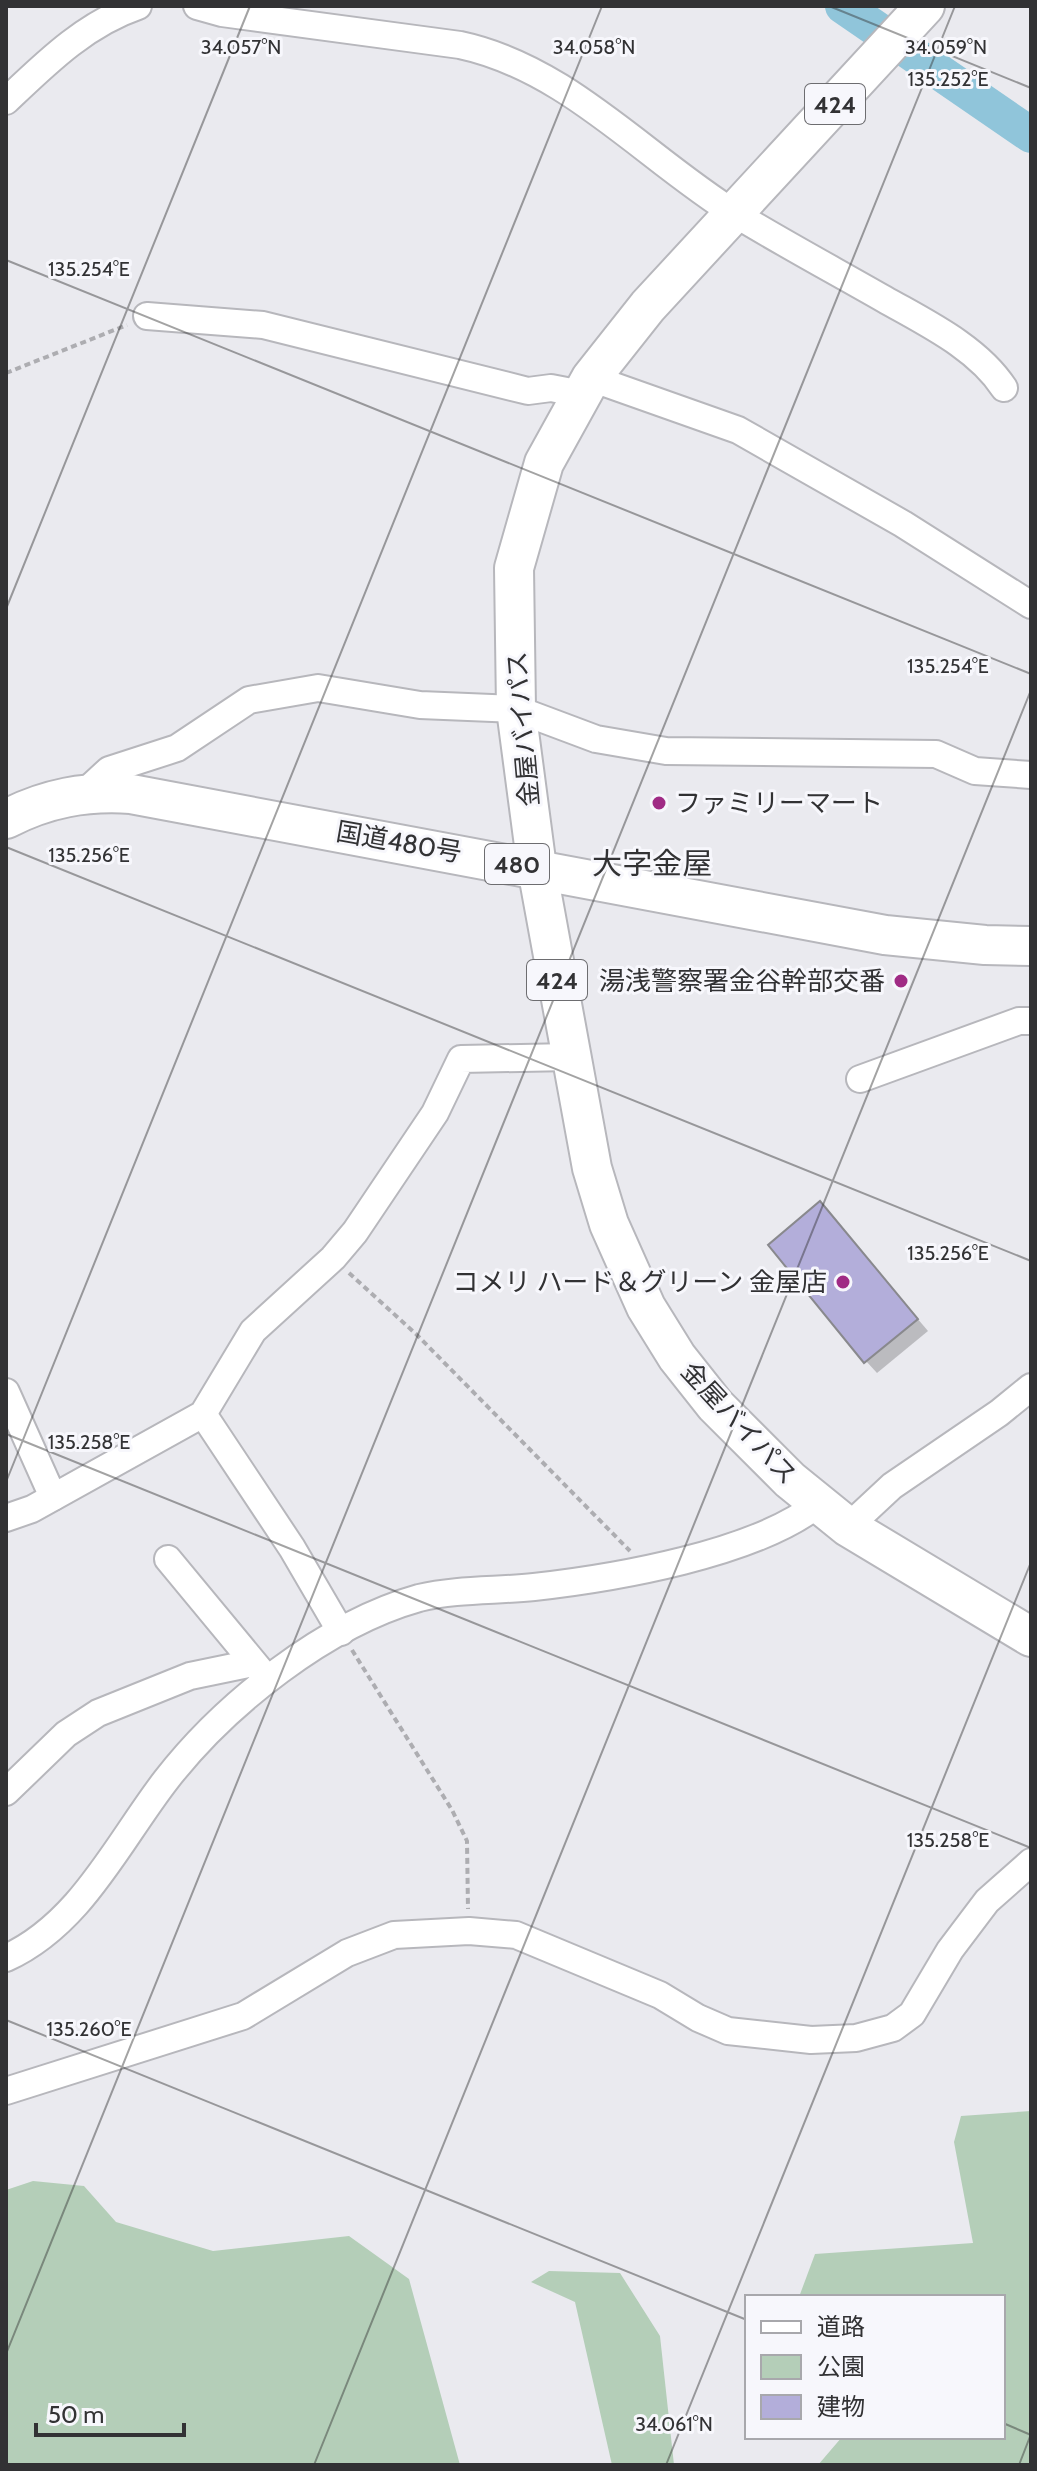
<svg xmlns="http://www.w3.org/2000/svg" width="1037" height="2471" font-family="Cabin,'Noto Sans JP',sans-serif">
<style>
.green{fill:#b4ceb8}
.shadow{fill:#0003}
.lines{fill:none;stroke-linecap:round;stroke-linejoin:round}
.river{stroke:#90c5da;stroke-width:36}
.building{fill:#b3aeda;stroke:#89898d;stroke-width:2}
.minor-casing{stroke:#b7b7bc;stroke-width:30}
.highway-casing{stroke:#b7b7bc;stroke-width:42}
.path{stroke:#adadb1;stroke-width:4;stroke-dasharray:6 4;stroke-linecap:butt}
.minor{stroke:#fff;stroke-width:26}
.highway{stroke:#fff;stroke-width:38}
.ticks{fill:none;stroke:#323234;stroke-width:2;stroke-opacity:0.45}
.poi-dot{fill:#a02b85;stroke:#f7f7fc;stroke-width:3}
.labels{text-anchor:middle;dominant-baseline:central;stroke-width:6;stroke-linejoin:round;paint-order:stroke}
.shield{fill:#f7f7fc;stroke:#6d6d70;stroke-width:2}
.shield-label{font-size:24px;font-weight:bold;fill:#323234}
.street-label{font-size:26px;fill:#323234;stroke:#f7f7fc}
.poi-label{font-size:26px;fill:#323234;stroke:#f7f7fc;text-anchor:end}
.quarter-label{font-size:30px;fill:#323234;stroke:#f7f7fc}
.ticks-label{font-size:20px;text-anchor:middle;fill:#323234;stroke:#f7f7fc;stroke-width:6;stroke-linejoin:round;paint-order:stroke}
</style>
<rect width="100%" height="100%" fill="#eaeaef"/>
<!-- green -->
<g class="green">
<polygon points="1031,2111 1031,2465 818,2465 842,2437 1003,2437 1003,2297 799,2297 815,2254 973,2243 954,2142 961,2116"/>
<polygon points="33,2181 84,2186 116,2222 213,2251 349,2236 409,2279 460,2465 6,2465 6,2190"/>
<polygon points="549,2271 620,2273 660,2336 674,2465 612,2465 575,2302 531,2282"/>
</g>
<!-- shadow -->
<polygon class="shadow" points="820,1204 928,1331 877,1373 866,1361"/>
<g class="lines">
<!-- river -->
<polyline class="river" points="843,6 1031,135"/>
</g>
<!-- building -->
<polygon class="building" points="820,1201 918,1319 864,1363 768,1245"/>
<g class="lines">
<defs>
<g id="minor">
<path d="M197,6L222,13L460,45C568,68 646,159 737,215C785,244 835,271 884,299C926,323 977,347 1004,388"/>
<path d="M6,101C46,63 85,24 138,6"/>
<polyline points="147,316 263,325 528,391 551,388 582,394"/>
<polyline points="591,378 738,430 903,524 1031,605"/>
<polyline points="84,793 109,770 177,748 249,700 318,688 420,705 516,709 596,739 666,751 936,754 975,771 1031,775"/>
<polyline points="860,1079 1019,1021 1031,1021"/>
<polyline points="6,1392 53,1497"/>
<polyline points="203,1414 292,1548 341,1632"/>
<polyline points="6,1518 32,1509 203,1414 253,1331 333,1258 355,1232 435,1113 461,1059 571,1057"/>
<polyline points="848,1527 892,1486 999,1413 1031,1387"/>
<polyline points="168,1559 264,1675"/>
<polyline points="6,1792 66,1734 98,1713 190,1676 253,1663"/>
<path d="M6,1958C81,1924 118,1842 166,1780C225,1704 326,1624 419,1598C457,1589 495,1591 534,1587C615,1578 755,1554 818,1504"/>
<polyline points="6,2091 243,2016 347,1953 394,1935 469,1931 516,1935 660,1995 698,2018 728,2031 811,2040 856,2038 893,2028 912,2014 950,1950 987,1901 1031,1862"/>
</g>
<g id="highway">
<polyline points="925,6 648,306 591,378 544,463 514,568 516,709 537,868 592,1168 609,1224 646,1307 677,1357 715,1405 790,1480 848,1527 1031,1637"/>
<path d="M6,819C47,798 85,791 131,794L885,935L985,945L1031,946"/>
</g>
</defs>
<!-- minor casing -->
<use href="#minor" class="minor-casing"/>
<!-- highway casing -->
<use href="#highway" class="highway-casing"/>
<!-- path -->
<g class="path">
<polyline points="6,373 127,325"/>
<polyline points="349,1273 416,1334 630,1551"/>
<polyline points="352,1650 452,1810 467,1841 468,1909"/>
</g>
<!-- minor -->
<use href="#minor" class="minor"/>
<!-- highway -->
<use href="#highway" class="highway"/>
</g>
<!-- ticks -->
<path class="ticks" d="M829,6L1031,88M6,260L1031,674M6,609L250,6M6,847L1031,1261M6,1434L1031,1848M6,1482L602,6M6,2020L747,2320M6,2354L955,6M1003,2423L1031,2435M314,2465L1031,690M666,2465L1031,1562M1019,2465L1031,2434"/>
<!-- markers -->
<g class="poi-dot">
<circle cx="659" cy="803" r="8"/>
<circle cx="901" cy="981" r="8"/>
<circle cx="843" cy="1282" r="8"/>
</g>
<g class="labels">
<!-- shield labels -->
<g class="shield">
<rect x="805" y="84" width="60" height="40" rx="6"/>
<rect x="485" y="844" width="64" height="40" rx="6"/>
<rect x="527" y="960" width="60" height="40" rx="6"/>
</g>
<g class="shield-label">
<text x="835" y="104">424</text>
<text x="517" y="864">480</text>
<text x="557" y="980">424</text>
</g>
<!-- street labels -->
<g class="street-label">
<text transform="translate(523 729) rotate(-95)">金屋バイパス</text>
<text transform="translate(399 842) rotate(10)">国道480号</text>
<text transform="translate(739 1423) rotate(47)">金屋バイパス</text>
</g>
<!-- poi labels -->
<g class="poi-label">
<text x="675" y="803" text-anchor="start">ファミリーマート</text>
<text x="885" y="981">湯浅警察署金谷幹部交番</text>
<text x="827" y="1282">コメリ ハード＆グリーン 金屋店</text>
</g>
<!-- quarter labels -->
<g class="quarter-label">
<text x="652" y="863">大字金屋</text>
</g>
</g>
<g class="ticks-label">
<text x="241" y="54">34.057°N</text>
<text x="594" y="54">34.058°N</text>
<text x="946" y="54">34.059°N</text>
<text x="948" y="86">135.252°E</text>
<text x="89" y="276">135.254°E</text>
<text x="948" y="673">135.254°E</text>
<text x="89" y="862">135.256°E</text>
<text x="948" y="1260">135.256°E</text>
<text x="89" y="1449">135.258°E</text>
<text x="948" y="1847">135.258°E</text>
<text x="89" y="2036">135.260°E</text>
<text x="674" y="2431">34.061°N</text>
</g>
<!-- border -->
<rect width="1037" height="2471" fill="none" stroke="#323234" stroke-width="16"/>
<!-- legend -->
<rect x="745" y="2295" width="260" height="144" fill="#f7f7fc" stroke="#a8a8ac" stroke-width="2"/>
<rect x="761" y="2321" width="40" height="12" fill="#ffffff" stroke="#a8a8ac" stroke-width="2"/>
<text x="817" y="2335" font-size="24" fill="#323234">道路</text>
<rect x="761" y="2355" width="40" height="24" fill="#b4ceb8" stroke="#a8a8ac" stroke-width="2"/>
<text x="817" y="2375" font-size="24" fill="#323234">公園</text>
<rect x="761" y="2395" width="40" height="24" fill="#b3aeda" stroke="#a8a8ac" stroke-width="2"/>
<text x="817" y="2415" font-size="24" fill="#323234">建物</text>
<!-- scale -->
<path d="M36 2423v12h148v-12" fill="none" stroke="#323234" stroke-width="4"/>
<text x="48" y="2423" font-size="24" fill="#323234" stroke="#f7f7fc" stroke-width="6" paint-order="stroke">50 m</text>
</svg>
